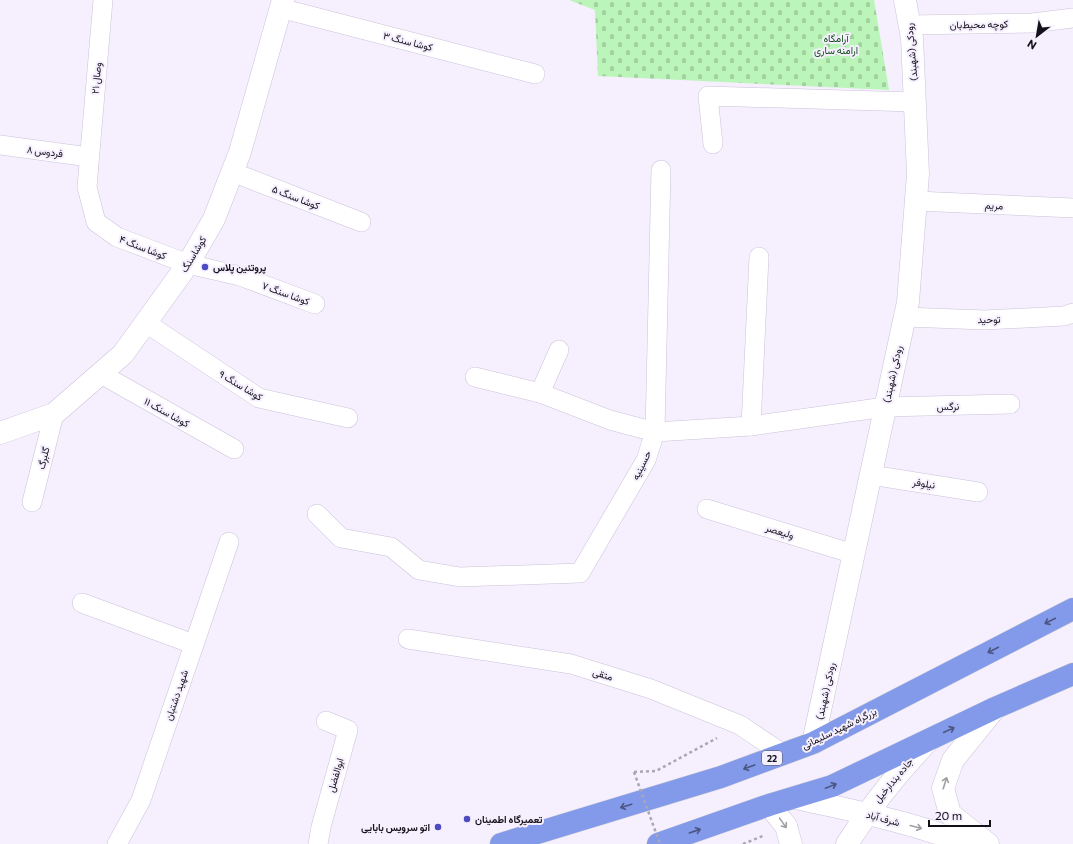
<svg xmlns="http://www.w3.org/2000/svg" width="1073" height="844" font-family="Commissioner,Vazirmatn,sans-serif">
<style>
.cemetery{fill:url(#cemetery-stones)}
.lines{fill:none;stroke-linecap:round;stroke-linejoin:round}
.street-casing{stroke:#cbc2da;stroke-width:20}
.secondary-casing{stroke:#cbc2da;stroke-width:23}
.highway-casing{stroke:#d5d4d5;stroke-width:23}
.path{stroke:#aba6b3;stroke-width:2.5;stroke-dasharray:3 3;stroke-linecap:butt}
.street{stroke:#fff;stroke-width:19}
.secondary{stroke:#fff;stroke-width:22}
.highway{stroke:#839aea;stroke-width:22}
.path-bridge{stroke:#aba6b3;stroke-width:2.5;stroke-dasharray:3 3;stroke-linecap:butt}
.oneway{stroke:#4b5581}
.oneway2{stroke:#a19fa3}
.poi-dot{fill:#4c4bc1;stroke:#f5effe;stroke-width:1.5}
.labels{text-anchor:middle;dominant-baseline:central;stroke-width:4;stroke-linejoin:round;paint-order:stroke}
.shield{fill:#f5effe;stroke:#57535d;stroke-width:1}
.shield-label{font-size:9px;font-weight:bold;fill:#131018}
.street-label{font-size:10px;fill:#131018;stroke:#f5effe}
.park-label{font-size:10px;fill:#0f4d14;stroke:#f5effe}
.poi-label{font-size:10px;font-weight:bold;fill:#131018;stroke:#f5effe;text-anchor:start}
</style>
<defs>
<pattern id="cemetery-stones" width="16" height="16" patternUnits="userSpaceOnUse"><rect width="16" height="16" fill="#bbf5b9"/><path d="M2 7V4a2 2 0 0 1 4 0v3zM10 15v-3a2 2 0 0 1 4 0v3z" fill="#a0d19e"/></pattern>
</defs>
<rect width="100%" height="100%" fill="#f5effe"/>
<!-- cemetery -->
<polygon class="cemetery" points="569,0 874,0 889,90 598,76 595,10"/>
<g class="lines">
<defs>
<g id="street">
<polyline points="103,0 87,187 96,222 117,237 188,264 240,276 315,304"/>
<polyline points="280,8 535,74"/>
<polyline points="909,25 1033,23 1073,18"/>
<polyline points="713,144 708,96 914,102"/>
<polyline points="0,145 89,157"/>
<polyline points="232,172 361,222"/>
<polyline points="916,201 1073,208"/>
<polyline points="905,317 985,320 1064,316 1073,313"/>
<polyline points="146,323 259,398 348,418"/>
<polyline points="101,374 234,449"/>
<polyline points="475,377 540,393 610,420 655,432 661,170"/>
<polyline points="540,393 559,350"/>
<polyline points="751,426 759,257"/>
<polyline points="871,475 978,492"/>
<polyline points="32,502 54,414"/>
<polyline points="707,509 854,554"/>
<polyline points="317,514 341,538 391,547 419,570 460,577 580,573 646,460 655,432 751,426 885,407 1010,404"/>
<polyline points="82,603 193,644"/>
<polyline points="408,639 571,664 651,689 740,725 783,754"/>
<polyline points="117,844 141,800 229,542"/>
<polyline points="318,844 321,827 348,730 326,721"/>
</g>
<g id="secondary">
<polyline points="0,433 54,414 123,354 188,264 214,219 240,152 283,0"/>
<polyline points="813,743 908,302 918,174 912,38 905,0"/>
<path d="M796,798C854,811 912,822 967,844"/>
<polyline points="769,805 786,826 791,844"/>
<path d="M847,844C871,806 898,772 929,740"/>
<polyline points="988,844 950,814 943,788 953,760 995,708"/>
</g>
<g id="highway">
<polyline points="501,844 721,777 813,743 1073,609"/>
<polyline points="658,844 769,805 832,786 995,708 1073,674"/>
</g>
</defs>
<!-- street casing -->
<use href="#street" class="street-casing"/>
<!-- secondary casing -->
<use href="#secondary" class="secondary-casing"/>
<!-- highway casing -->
<use href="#highway" class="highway-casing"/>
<!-- path -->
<g class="path">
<polyline points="634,772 656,771 717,738"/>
<polyline points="743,844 765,835"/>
</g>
<!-- street -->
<use href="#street" class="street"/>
<!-- secondary -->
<use href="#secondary" class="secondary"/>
<!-- highway -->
<use href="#highway" class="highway"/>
<!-- path-bridge -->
<polyline class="path-bridge" points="634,772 660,844"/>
</g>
<!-- one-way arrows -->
<defs><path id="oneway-shaft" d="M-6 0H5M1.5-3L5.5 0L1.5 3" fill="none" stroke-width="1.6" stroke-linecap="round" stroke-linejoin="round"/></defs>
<g class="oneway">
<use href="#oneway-shaft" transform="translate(1050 621) rotate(153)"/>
<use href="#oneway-shaft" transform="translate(993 650) rotate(153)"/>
<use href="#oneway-shaft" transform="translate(949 730) rotate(-25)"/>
<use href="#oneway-shaft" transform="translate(749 767) rotate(160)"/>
<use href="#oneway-shaft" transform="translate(831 786) rotate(-22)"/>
<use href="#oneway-shaft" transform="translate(626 806) rotate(163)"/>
<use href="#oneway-shaft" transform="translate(695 831) rotate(-19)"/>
</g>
<g class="oneway2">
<use href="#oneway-shaft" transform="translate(945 783) rotate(-73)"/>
<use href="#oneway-shaft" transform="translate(783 823) rotate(55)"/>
<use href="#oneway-shaft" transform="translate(916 827) rotate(15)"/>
</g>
<!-- markers -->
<g class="poi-dot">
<circle cx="205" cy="267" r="4"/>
<circle cx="467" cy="819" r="4"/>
<circle cx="438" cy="827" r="4"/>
</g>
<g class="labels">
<!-- shield labels -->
<rect class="shield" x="762" y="751" width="20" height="14" rx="3"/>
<g class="shield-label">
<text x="772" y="758">22</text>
</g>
<!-- street labels -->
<g class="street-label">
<text transform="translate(979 24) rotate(-1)">کوچه محیط‌بان</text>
<text transform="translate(408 41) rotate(14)">کوشا سنگ ۳</text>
<text transform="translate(911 52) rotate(-95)">رودکی (شهبند)</text>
<text transform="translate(96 78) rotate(-85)">وصال ۲۱</text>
<text transform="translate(45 151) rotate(7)">فردوس ۸</text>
<text transform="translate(296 197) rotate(21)">کوشا سنگ ۵</text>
<text transform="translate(994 205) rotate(3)">مریم</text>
<text transform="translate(143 247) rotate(21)">کوشا سنگ ۴</text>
<text transform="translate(193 254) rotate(-59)">کوشاسنگ</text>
<text transform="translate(286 293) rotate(20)">کوشا سنگ ۷</text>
<text transform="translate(989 319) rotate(-1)">توحید</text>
<text transform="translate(892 374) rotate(-78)">رودکی (شهبند)</text>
<text transform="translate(241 385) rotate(31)">کوشا سنگ ۹</text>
<text transform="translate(948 406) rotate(-1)">نرگس</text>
<text transform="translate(167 412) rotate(29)">۱۱ کوشا سنگ</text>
<text transform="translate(43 458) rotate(-76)">گلبرگ</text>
<text transform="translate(641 465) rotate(-64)">حسینیه</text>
<text transform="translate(924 483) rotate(9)">نیلوفر</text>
<text transform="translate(780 531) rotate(17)">ولیعصر</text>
<text transform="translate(603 674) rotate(17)">متقی</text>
<text transform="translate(825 691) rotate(-78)">رودکی (شهبند)</text>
<text transform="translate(176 695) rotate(-71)">شهید دشتبان</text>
<text transform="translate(839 728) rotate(-26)">بزرگراه شهید سلیمانی</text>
<text transform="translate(335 775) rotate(-74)">ابوالفضل</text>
<text transform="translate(893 780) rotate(-50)">جاده بندارخیل</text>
<text transform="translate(883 818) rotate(15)">شرف آباد</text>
</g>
<!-- park labels -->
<g class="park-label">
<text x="836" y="38">آرامگاه<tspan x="836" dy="12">ارامنه ساری</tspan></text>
</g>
<!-- poi labels -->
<g class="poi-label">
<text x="213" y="267">پروتئین پلاس</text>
<text x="475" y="819">تعمیرگاه اطمینان</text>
<text x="430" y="827" text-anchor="end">اتو سرویس بابایی</text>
</g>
</g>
<!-- north arrow -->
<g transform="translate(1037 36) rotate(211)" stroke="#f5effe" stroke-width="3" paint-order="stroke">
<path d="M0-3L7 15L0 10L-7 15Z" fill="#131018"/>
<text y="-6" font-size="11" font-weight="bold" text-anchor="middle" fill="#131018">N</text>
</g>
<!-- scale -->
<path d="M929 820v6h61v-6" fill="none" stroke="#131018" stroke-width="2"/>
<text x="935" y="820" font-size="12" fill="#131018" stroke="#f5effe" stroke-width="3" paint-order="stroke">20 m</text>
</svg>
